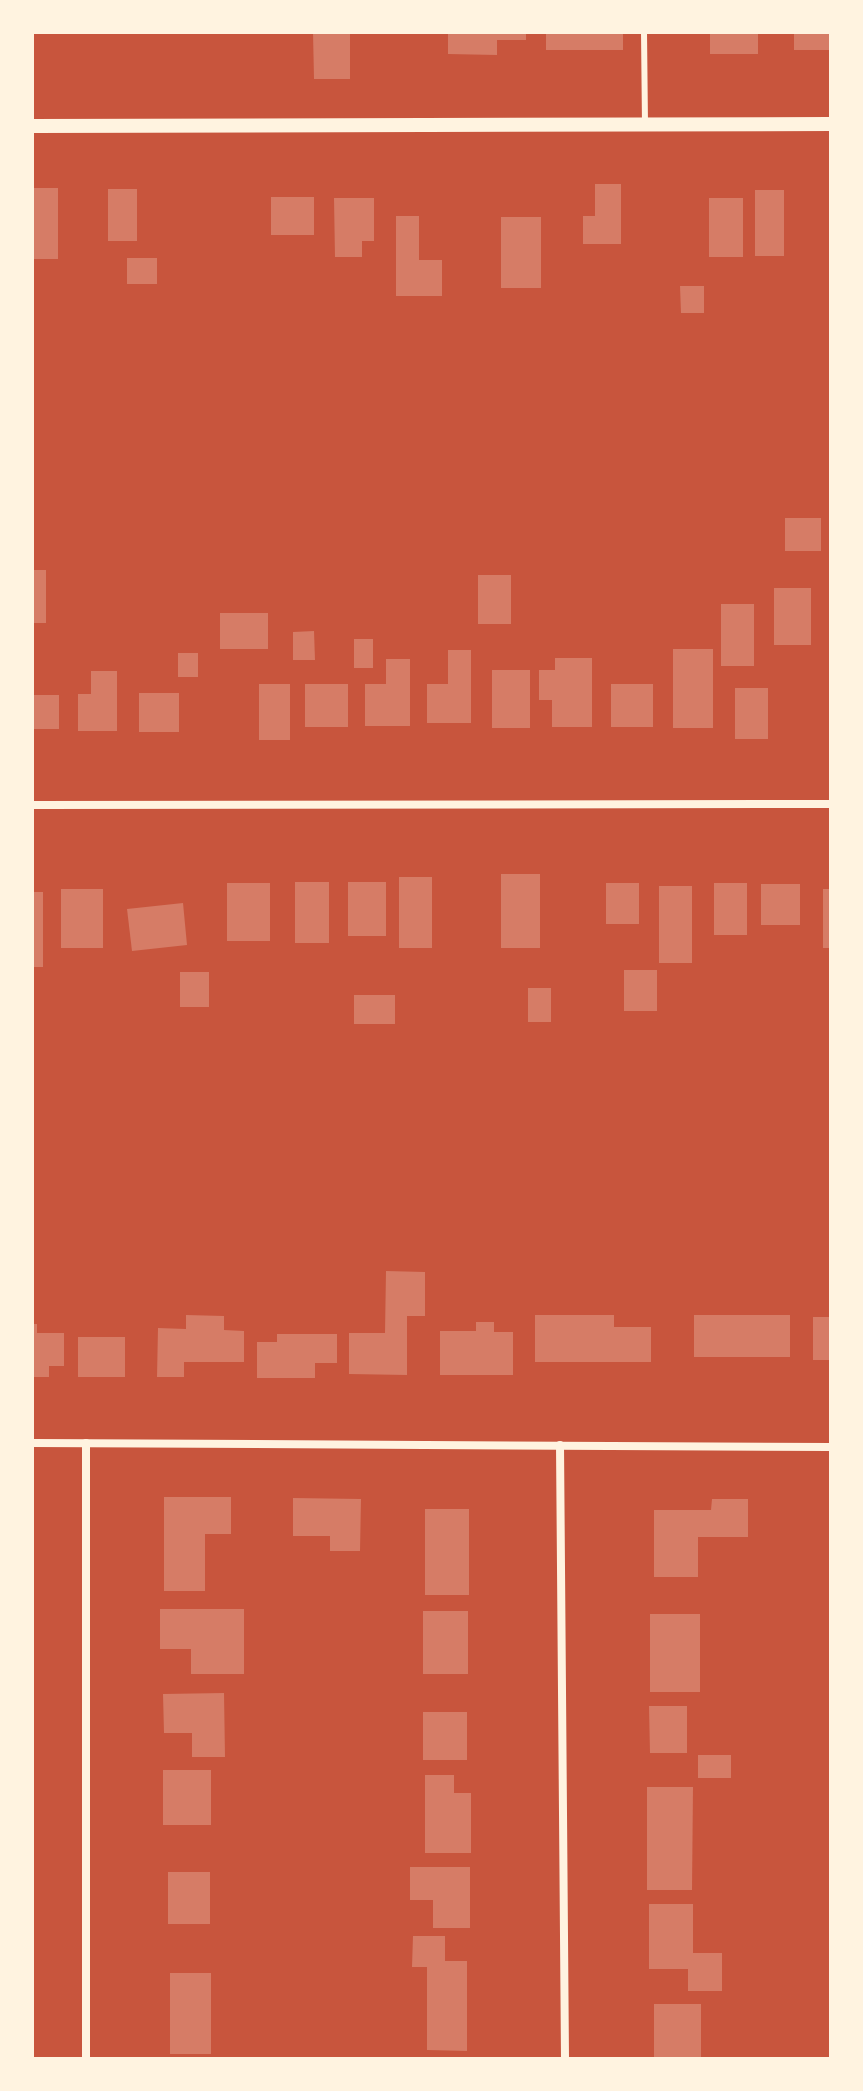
<svg xmlns="http://www.w3.org/2000/svg" width="863" height="2091" font-family="Arial,sans-serif">
<style>
.building{fill:#d67c66}
.lines{fill:none;stroke-linecap:round;stroke-linejoin:round}
.service{stroke:#fff3e0;stroke-width:6}
.minor{stroke:#fff3e0;stroke-width:8}
.tertiary{stroke:#fff3e0;stroke-width:14}
</style>
<rect width="100%" height="100%" fill="#c8553d"/>
<!-- building -->
<g class="building">
<polygon points="313,32 350,32 350,79 314,79"/>
<polygon points="448,32 526,32 526,40 497,40 497,55 448,54"/>
<rect x="546" y="32" width="77" height="18"/>
<rect x="710" y="32" width="48" height="22"/>
<rect x="794" y="32" width="37" height="18"/>
<polygon points="595,184 621,184 621,244 583,244 583,216 595,216"/>
<rect x="32" y="188" width="26" height="71"/>
<rect x="108" y="189" width="29" height="52"/>
<rect x="755" y="190" width="29" height="66"/>
<rect x="271" y="197" width="43" height="38"/>
<polygon points="334,198 374,198 374,241 362,241 362,257 335,257"/>
<rect x="709" y="198" width="34" height="59"/>
<polygon points="396,216 419,216 419,260 442,260 442,296 396,296"/>
<rect x="501" y="217" width="40" height="71"/>
<rect x="127" y="258" width="30" height="26"/>
<polygon points="680,286 704,286 704,313 681,313"/>
<rect x="785" y="518" width="36" height="33"/>
<rect x="32" y="570" width="14" height="53"/>
<rect x="478" y="575" width="33" height="49"/>
<rect x="774" y="588" width="37" height="57"/>
<rect x="721" y="604" width="33" height="62"/>
<rect x="220" y="613" width="48" height="36"/>
<polygon points="314,631 315,660 293,660 293,632"/>
<rect x="354" y="639" width="19" height="29"/>
<rect x="673" y="649" width="40" height="79"/>
<polygon points="448,650 471,650 471,723 427,723 427,684 448,684"/>
<rect x="178" y="653" width="20" height="24"/>
<polygon points="555,658 592,658 592,727 552,727 552,700 539,700 539,670 555,670"/>
<polygon points="386,659 410,659 410,726 365,726 365,684 386,684"/>
<rect x="492" y="670" width="38" height="58"/>
<polygon points="91,671 117,671 117,731 78,731 78,694 91,694"/>
<rect x="259" y="684" width="31" height="56"/>
<rect x="305" y="684" width="43" height="43"/>
<rect x="611" y="684" width="42" height="43"/>
<rect x="735" y="688" width="33" height="51"/>
<rect x="139" y="693" width="40" height="39"/>
<rect x="32" y="695" width="27" height="34"/>
<rect x="501" y="874" width="39" height="74"/>
<rect x="399" y="877" width="33" height="71"/>
<rect x="295" y="882" width="34" height="61"/>
<rect x="348" y="882" width="38" height="54"/>
<rect x="227" y="883" width="43" height="58"/>
<rect x="606" y="883" width="33" height="41"/>
<rect x="714" y="883" width="33" height="52"/>
<rect x="761" y="884" width="39" height="41"/>
<rect x="659" y="886" width="33" height="77"/>
<rect x="61" y="889" width="42" height="59"/>
<rect x="823" y="889" width="8" height="59"/>
<rect x="32" y="892" width="11" height="75"/>
<polygon points="183,903 187,945 132,951 127,909"/>
<rect x="624" y="970" width="33" height="41"/>
<rect x="180" y="972" width="29" height="35"/>
<rect x="528" y="988" width="23" height="34"/>
<rect x="354" y="995" width="41" height="29"/>
<polygon points="386,1271 425,1272 425,1316 407,1316 407,1375 349,1374 349,1333 385,1333"/>
<polygon points="186,1315 224,1316 224,1330 244,1331 244,1362 184,1362 184,1377 157,1377 158,1328 186,1329"/>
<polygon points="535,1315 614,1315 614,1327 651,1327 651,1362 535,1362"/>
<rect x="694" y="1315" width="96" height="42"/>
<rect x="813" y="1317" width="18" height="43"/>
<polygon points="476,1322 494,1322 494,1332 513,1332 513,1375 440,1375 440,1331 476,1331"/>
<polygon points="32,1324 37,1324 37,1333 64,1333 64,1366 49,1366 49,1377 32,1377"/>
<polygon points="277,1334 337,1334 337,1363 315,1363 315,1378 257,1378 257,1342 277,1342"/>
<rect x="78" y="1337" width="47" height="40"/>
<polygon points="164,1497 231,1497 231,1534 205,1534 205,1591 164,1591"/>
<polygon points="293,1498 361,1499 360,1551 330,1551 330,1536 293,1536"/>
<polygon points="712,1499 748,1499 748,1537 698,1537 698,1577 654,1577 654,1510 711,1510"/>
<rect x="425" y="1509" width="44" height="86"/>
<polygon points="160,1609 244,1609 244,1674 191,1674 191,1649 160,1649"/>
<rect x="423" y="1611" width="45" height="63"/>
<rect x="650" y="1614" width="50" height="78"/>
<polygon points="224,1693 225,1757 192,1757 192,1733 164,1733 163,1694"/>
<polygon points="649,1706 687,1706 687,1753 650,1753"/>
<rect x="423" y="1712" width="44" height="48"/>
<rect x="698" y="1755" width="33" height="23"/>
<rect x="163" y="1770" width="48" height="55"/>
<polygon points="425,1775 454,1775 454,1793 471,1793 471,1853 425,1853"/>
<polygon points="647,1787 693,1787 692,1890 647,1890"/>
<polygon points="410,1867 470,1867 470,1928 433,1928 433,1900 410,1900"/>
<rect x="168" y="1872" width="42" height="52"/>
<polygon points="649,1904 693,1904 693,1953 722,1953 722,1991 688,1991 688,1969 649,1969"/>
<polygon points="413,1936 445,1936 445,1961 467,1961 467,2051 427,2050 427,1967 412,1967"/>
<rect x="170" y="1973" width="41" height="81"/>
<rect x="654" y="2004" width="47" height="55"/>
</g>
<g class="lines">
<!-- service -->
<polyline class="service" points="644,32 645,125"/>
<!-- minor -->
<g class="minor">
<polyline points="32,805 831,804"/>
<polyline points="32,1443 831,1447"/>
<polyline points="86,1443 86,2059"/>
<polyline points="560,1445 565,2059"/>
</g>
<!-- tertiary -->
<polyline class="tertiary" points="32,126 831,124"/>
</g>
<!-- border -->
<rect width="863" height="2091" fill="none" stroke="#fff3e0" stroke-width="68"/>
</svg>
